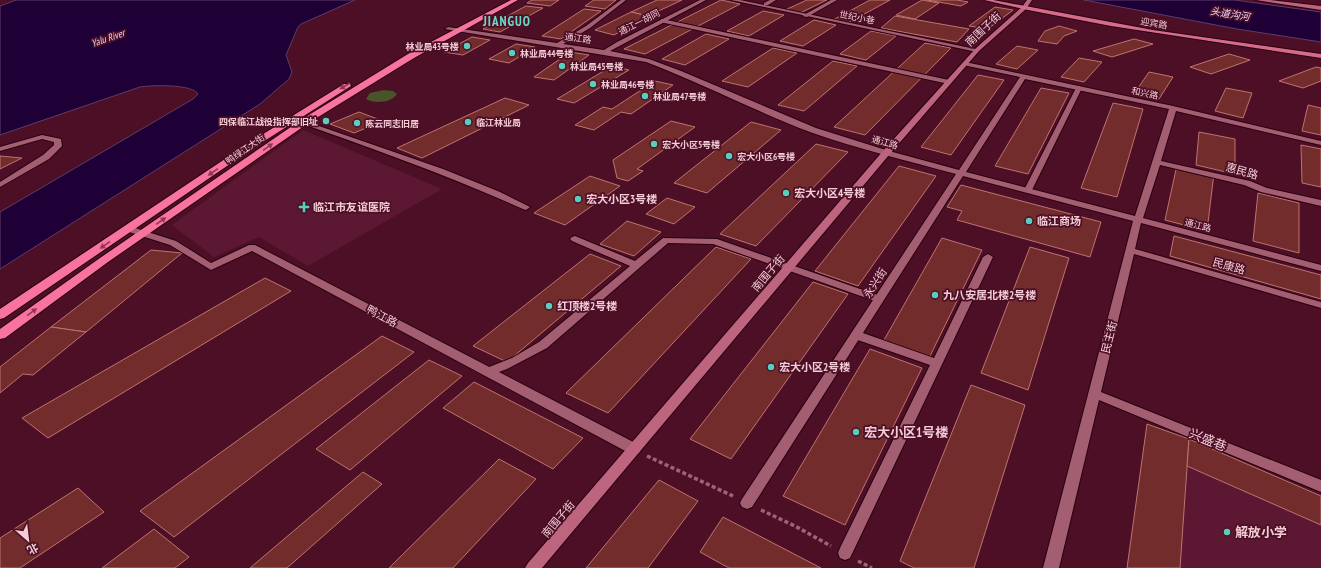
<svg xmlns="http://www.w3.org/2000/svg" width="1321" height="568" font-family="'PT Sans Narrow','Noto Sans SC',sans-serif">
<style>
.built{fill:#5c1832}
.green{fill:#485528}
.water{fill:#1e0037;stroke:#5e3d67}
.building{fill:#722c2c;stroke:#bd7471}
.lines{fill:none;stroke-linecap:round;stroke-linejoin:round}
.lane-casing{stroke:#2a0010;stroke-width:2}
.street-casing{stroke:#2a0010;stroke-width:2}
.secondary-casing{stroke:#2a0010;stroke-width:2}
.primary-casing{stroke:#2a0010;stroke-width:2}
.highway-casing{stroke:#2a0010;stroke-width:2}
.path{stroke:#9a6677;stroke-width:3.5;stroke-dasharray:4 2.5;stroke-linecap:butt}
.lane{fill:#a45e72;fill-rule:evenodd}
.street{fill:#a45e72;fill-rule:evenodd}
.secondary{fill:#bd647f;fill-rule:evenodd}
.primary{fill:#d66b8c;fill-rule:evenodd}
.highway{fill:#f8739d;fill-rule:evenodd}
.oneway{fill:#913756}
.poi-dot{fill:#5acebd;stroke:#4c0f26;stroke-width:1.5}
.labels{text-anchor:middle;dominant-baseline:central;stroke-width:3.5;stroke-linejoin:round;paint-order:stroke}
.far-street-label{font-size:9px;fill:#f4ccd6;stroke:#4c0f26}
.far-poi-label{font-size:9px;font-weight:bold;fill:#f4ccd6;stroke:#4c0f26;text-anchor:start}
.far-water-label{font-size:10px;font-style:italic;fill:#e0d2f7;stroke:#4c0f26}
.street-label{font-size:11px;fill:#f4ccd6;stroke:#4c0f26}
.poi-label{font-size:11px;font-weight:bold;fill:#f4ccd6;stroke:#4c0f26;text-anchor:start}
.far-district-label{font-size:13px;font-weight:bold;letter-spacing:1px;fill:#70d8c8;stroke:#4c0f26}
.near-poi-label{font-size:13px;font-weight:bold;fill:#f4ccd6;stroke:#4c0f26;text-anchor:start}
.near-street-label{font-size:13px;fill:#f4ccd6;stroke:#4c0f26}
</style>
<rect width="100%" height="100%" fill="#4c0f26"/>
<!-- built -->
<g class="built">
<polygon points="303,130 442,189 308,266 259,237 214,257 172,225"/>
<polygon points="1147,424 1189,439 1321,496 1321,568 1127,568"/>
</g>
<!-- green -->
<path class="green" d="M384,90L393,91L397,94C391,103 375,104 366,99L370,93Z"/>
<!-- water -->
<g class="water">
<path d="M16,0H355L301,24L298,27L286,55L292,72L289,79L260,104L0,269V212L193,99L198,94C193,84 151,85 140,87L0,135V6Z"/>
<polygon points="1084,0 1235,0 1321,12 1321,42 1237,29"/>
</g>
<!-- building -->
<g class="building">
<polygon points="532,0 559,0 550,6 527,3"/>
<polygon points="594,0 616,0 605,9 585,6"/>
<polygon points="657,0 682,0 648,16 631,12"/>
<polygon points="721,0 740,4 645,54 624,49"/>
<polygon points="807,0 827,0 800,13 785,10"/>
<polygon points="870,0 890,0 848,23 833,20"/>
<polygon points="922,0 939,3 915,19 896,15"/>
<polygon points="927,0 957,0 968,2 961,6"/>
<polygon points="526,6 543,8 500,32 483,29"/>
<polygon points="995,7 1013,10 988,29 969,26"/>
<polygon points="584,9 601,11 561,39 542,36"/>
<polygon points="763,11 784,15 749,36 727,31"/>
<polygon points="631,12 648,16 614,35 595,30"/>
<polygon points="895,16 969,29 957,42 881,28"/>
<polygon points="814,20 836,25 803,46 780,41"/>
<polygon points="1059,26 1077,31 1064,36 1057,44 1038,41 1045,31"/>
<polygon points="871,31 896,36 866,60 840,54"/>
<polygon points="706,34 729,39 685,65 662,59"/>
<polygon points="472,37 490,40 463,55 444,52"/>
<polygon points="1134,39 1153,44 1112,57 1093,51"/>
<polygon points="925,43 951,48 865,135 834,127"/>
<polygon points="516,44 535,47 509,63 489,59"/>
<polygon points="1017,46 1038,50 1017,69 996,64"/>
<polygon points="773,48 797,53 748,87 722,81"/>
<polygon points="570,52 589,55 554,80 534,77"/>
<polygon points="1229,54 1250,60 1211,74 1190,67"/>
<polygon points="1079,58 1102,62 1084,82 1061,77"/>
<polygon points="833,61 857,66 804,111 778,105"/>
<polygon points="612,66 629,70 574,103 557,99"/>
<polygon points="1316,67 1321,68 1321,81 1303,88 1279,81"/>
<polygon points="1149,72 1173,77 1159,99 1134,94"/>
<polygon points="978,75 1004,80 951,155 921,147"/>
<polygon points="655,81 673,85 631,114 621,112 594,130 575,125 603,107 612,109"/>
<polygon points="1041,88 1069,93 1028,174 995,166"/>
<polygon points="1226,88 1252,93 1243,118 1215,111"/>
<polygon points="505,98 529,105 422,158 397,148"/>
<polygon points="1113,103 1143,109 1117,197 1081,188"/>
<polygon points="1308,105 1321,108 1321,135 1302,131"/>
<polygon points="359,112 383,121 354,133 330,124"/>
<polygon points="671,121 695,127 637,169 643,171 628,181 617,178 613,160"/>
<polygon points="751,122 781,130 707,193 674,183"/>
<polygon points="1199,132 1235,139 1235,174 1196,165"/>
<polygon points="816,144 848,152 756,246 720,234"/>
<polygon points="1301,145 1321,149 1321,187 1302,183"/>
<polygon points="0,156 22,158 0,169"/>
<polygon points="1177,165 1214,173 1207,231 1165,220"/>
<polygon points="899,166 936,176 858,286 815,271"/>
<polygon points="590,176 620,186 565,225 534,213"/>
<polygon points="961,185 1101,222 1090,257 957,220 962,211 947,207"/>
<polygon points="1258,193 1299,203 1299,253 1253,241"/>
<polygon points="667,198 695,207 674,224 646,214"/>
<polygon points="627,221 661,232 634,256 600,244"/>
<polygon points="1174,236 1321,275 1321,299 1170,256"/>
<polygon points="942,238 982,250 930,356 884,340"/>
<polygon points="716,247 751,259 608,413 566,393"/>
<polygon points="1030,247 1069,258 1028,390 981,373"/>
<polygon points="151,250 182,253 86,332 51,327"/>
<polygon points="590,254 621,266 507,362 473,346"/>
<polygon points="265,278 291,291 48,438 22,418"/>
<polygon points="813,282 848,294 731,459 690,439"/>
<polygon points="51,327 86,332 33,375 23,374 0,393 0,367"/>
<polygon points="382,336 414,352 174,537 140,511"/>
<polygon points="870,349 922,368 845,525 783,496"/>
<polygon points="429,360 462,376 350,470 316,449"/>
<polygon points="474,382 583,438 553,469 443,408"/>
<polygon points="971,385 1025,405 974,568 914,568 900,561"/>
<polygon points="1147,424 1189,439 1180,568 1127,568"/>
<polygon points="1189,439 1321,496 1321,525 1187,466"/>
<polygon points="499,459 536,479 453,568 389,568"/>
<polygon points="363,472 382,484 287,568 250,568"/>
<polygon points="659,480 698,501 648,568 586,568"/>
<polygon points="78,488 104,512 20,568 0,568 0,538"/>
<polygon points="723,517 821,568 729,568 700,552"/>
<polygon points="154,529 189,557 175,568 102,568"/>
</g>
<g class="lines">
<defs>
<g id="lane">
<polygon points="770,0 776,0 768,5 764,5 764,3"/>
<polygon points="831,0 837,0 807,17 802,16"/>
<polygon points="662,19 949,80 952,82 949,84 660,22 660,20"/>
<polygon points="1079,86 1082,88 1032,190 1031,192 1025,192 1024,190 1076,88"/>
<path d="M293,117L443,169L500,192L530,207L526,210L523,209C447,175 369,147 291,120V118Z"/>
<polygon points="42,135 61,139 62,146 49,159 0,187 0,182 43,155 54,145 54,142 42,139 0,151 0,147"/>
<polygon points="575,236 635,261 663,238 717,239 883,297 884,299 883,301 875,301 713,244 668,243 547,348 507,369 488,376 484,375 482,372 484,369 512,358 539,342 630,266 572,241 570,239 572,237"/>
<polygon points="988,254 993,257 850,558 845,560 840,558 838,553 840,548 930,365 852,338 851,335 852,332 860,332 934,358 983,257"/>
</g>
<g id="street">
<path d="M621,0H626L590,28L563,44L604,50L617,42L700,0H706L610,51L649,59L681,71L816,128L889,151L959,170L1020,77L963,65V63L965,62L1173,106L1321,141V145L1176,111L1161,161L1250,181L1267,188L1321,200V206L1261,192L1244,185L1160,165L1143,218L1321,265V271L1141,223L1135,249L1321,302V308L1134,254L1101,392L1321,480V492L1099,400L1059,568H1043L1133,221L963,176L752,507L747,509L742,507L740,503L742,499L956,174C908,161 858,149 810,132C755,111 701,83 646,62L445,29L448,27L557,43L586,26ZM1025,79L1169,109L1135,216L966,172Z"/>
<polygon points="731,0 740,0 980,50 977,52"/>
<polygon points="129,226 176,241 211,263 249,245 255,245 639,445 640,449 639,453 634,454 629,453 252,251 211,270 170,245 126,231 124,229 126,227"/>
</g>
<g id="secondary">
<polygon points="1027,0 1032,0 1026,9 979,51 889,155 542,568 525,568 528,563 883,151 975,49 1022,7"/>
<polygon points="1256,0 1270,0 1321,6 1321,10"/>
</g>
<polygon id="primary" points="984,0 993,0 1153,30 1321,54 1321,58 1111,26 1028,10"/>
<g id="highway">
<polygon points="511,0 518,0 414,58 310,122 108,262 5,338 0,339 0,329 100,258 304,118 408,54"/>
<polygon points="344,84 350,84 351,86 258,145 4,318 0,319 0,309 252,141"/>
</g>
</defs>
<!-- lane casing -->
<use href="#lane" class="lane-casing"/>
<!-- street casing -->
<use href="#street" class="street-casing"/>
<!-- secondary casing -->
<use href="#secondary" class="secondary-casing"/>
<!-- primary casing -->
<use href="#primary" class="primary-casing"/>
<!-- highway casing -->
<use href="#highway" class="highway-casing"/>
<!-- path -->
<g class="path">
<polyline points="647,456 733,496"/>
<polyline points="761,510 795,526 831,546"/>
<polyline points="858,561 872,568"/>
</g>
<!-- lane -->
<use href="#lane" class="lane"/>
<!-- street -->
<use href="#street" class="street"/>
<!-- secondary -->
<use href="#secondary" class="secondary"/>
<!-- primary -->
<use href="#primary" class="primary"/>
<!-- highway -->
<use href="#highway" class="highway"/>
</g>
<!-- one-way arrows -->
<defs><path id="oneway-solid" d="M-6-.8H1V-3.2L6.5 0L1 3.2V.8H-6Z"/></defs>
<g class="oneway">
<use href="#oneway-solid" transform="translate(345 86) rotate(149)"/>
<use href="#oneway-solid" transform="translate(268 147) rotate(-35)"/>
<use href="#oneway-solid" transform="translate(213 172) rotate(146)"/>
<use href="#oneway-solid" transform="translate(161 221) rotate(-35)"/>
<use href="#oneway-solid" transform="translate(105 245) rotate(146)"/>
<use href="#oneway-solid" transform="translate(32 312) rotate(-36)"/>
</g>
<!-- markers -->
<g class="poi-dot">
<circle cx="467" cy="46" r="4"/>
<circle cx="512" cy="53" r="4"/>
<circle cx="562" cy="66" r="4"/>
<circle cx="593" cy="84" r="4"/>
<circle cx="645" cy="96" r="4"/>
<circle cx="326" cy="121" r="4"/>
<circle cx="468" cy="122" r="4"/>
<circle cx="357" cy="123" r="4"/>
<circle cx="654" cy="144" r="4"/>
<circle cx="729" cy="156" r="4"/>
<circle cx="786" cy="193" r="4"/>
<circle cx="578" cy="199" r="4"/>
<path d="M302 201h4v4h4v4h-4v4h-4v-4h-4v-4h4z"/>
<circle cx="1029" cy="221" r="4"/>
<circle cx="935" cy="295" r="4"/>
<circle cx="549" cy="306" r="4"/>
<circle cx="771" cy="367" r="4"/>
<circle cx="856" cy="432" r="4"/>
<circle cx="1227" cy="532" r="4"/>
</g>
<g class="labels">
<!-- far-street labels -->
<g class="far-street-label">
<text transform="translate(857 17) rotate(11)">世纪小巷</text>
<text transform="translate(639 22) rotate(-27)">通江一胡同</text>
<text transform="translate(1154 23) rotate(9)">迎宾路</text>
<text transform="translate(578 38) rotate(8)">通江路</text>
<text transform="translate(1145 93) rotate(12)">和兴路</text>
<text transform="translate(885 142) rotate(16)">通江路</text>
<text transform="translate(245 149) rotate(-35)">鸭绿江大街</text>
<text transform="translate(1198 225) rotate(15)">通江路</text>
</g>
<!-- far-poi labels -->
<g class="far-poi-label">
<text x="459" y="46" text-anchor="end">林业局43号楼</text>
<text x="520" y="53">林业局44号楼</text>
<text x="570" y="66">林业局45号楼</text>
<text x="601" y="84">林业局46号楼</text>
<text x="653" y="96">林业局47号楼</text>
<text x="318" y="121" text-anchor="end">四保临江战役指挥部旧址</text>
<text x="476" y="122">临江林业局</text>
<text x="365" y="123">陈云同志旧居</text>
<text x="662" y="144">宏大小区5号楼</text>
<text x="737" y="156">宏大小区6号楼</text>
</g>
<!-- far-water labels -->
<g class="far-water-label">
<text transform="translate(1230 14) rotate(9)">头道沟河</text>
<text transform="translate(108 38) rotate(-19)">Yalu River</text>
</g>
<!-- street labels -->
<g class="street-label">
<text transform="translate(983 29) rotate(-43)">南围子街</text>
<text transform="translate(1242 171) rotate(16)">惠民路</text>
<text transform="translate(1229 266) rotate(16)">民康路</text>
<text transform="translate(768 273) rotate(-50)">南围子街</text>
<text transform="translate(875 283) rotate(-57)">永兴街</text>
<text transform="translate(382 316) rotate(28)">鸭江路</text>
<text transform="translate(1109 337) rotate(-76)">民主街</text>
<text transform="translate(558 519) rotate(-50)">南围子街</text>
</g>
<!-- poi labels -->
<g class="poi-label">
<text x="794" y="193">宏大小区4号楼</text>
<text x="586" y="199">宏大小区3号楼</text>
<text x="313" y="207">临江市友谊医院</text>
<text x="1037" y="221">临江商场</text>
<text x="943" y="295">九八安居北楼2号楼</text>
<text x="557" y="306">红顶楼2号楼</text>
<text x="779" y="367">宏大小区2号楼</text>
</g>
<!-- far-district labels -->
<g class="far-district-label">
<text x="507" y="21">JIANGUO</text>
</g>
<!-- near-poi labels -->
<g class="near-poi-label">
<text x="864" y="432">宏大小区1号楼</text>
<text x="1235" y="532">解放小学</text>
</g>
<!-- near-street labels -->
<g class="near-street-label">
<text transform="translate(1208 440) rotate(22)">兴盛巷</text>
</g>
</g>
<!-- north arrow -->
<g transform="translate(28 540) rotate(152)" stroke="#4c0f26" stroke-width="3" paint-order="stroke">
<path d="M0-3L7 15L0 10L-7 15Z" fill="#f4ccd6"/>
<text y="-6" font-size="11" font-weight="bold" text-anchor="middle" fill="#f4ccd6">北</text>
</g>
</svg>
